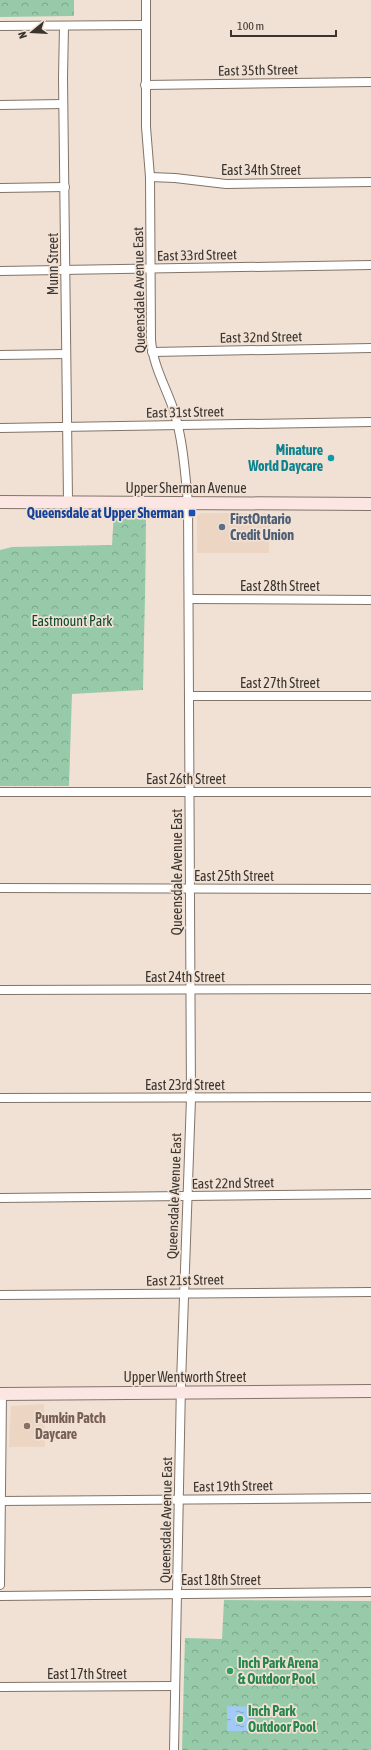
<svg xmlns="http://www.w3.org/2000/svg" width="371" height="1750" font-family="'Asap Condensed',sans-serif">
<style>
.built{fill:#ecd5c3}
.park{fill:url(#park-crowns)}
.water{fill:url(#water-ripples)}
.lines{fill:none;stroke-linecap:round;stroke-linejoin:round}
.minor-casing{stroke:#827469;stroke-width:10}
.secondary-casing{stroke:#827469;stroke-width:14}
.minor{stroke:#fff;stroke-width:8}
.secondary{stroke:#fce6e4;stroke-width:12}
.culture-dot{fill:#0f9aa8;stroke:#f1e1d4;stroke-width:1.5}
.transit-dot{fill:#1a4fb4;stroke:#f1e1d4;stroke-width:1.5}
.service-dot{fill:#5c6f8a;stroke:#f1e1d4;stroke-width:1.5}
.education-dot{fill:#8d6e63;stroke:#f1e1d4;stroke-width:1.5}
.leisure-dot{fill:#2e9e5b;stroke:#f1e1d4;stroke-width:1.5}
.labels{text-anchor:middle;dominant-baseline:central;stroke-width:3.5;stroke-linejoin:round;paint-order:stroke}
.street-label{font-size:14px;fill:#3a342f;stroke:#f1e1d4}
.culture-label{font-size:14px;font-weight:bold;fill:#0d838f;stroke:#f1e1d4;text-anchor:end}
.transit-label{font-size:14px;font-weight:bold;fill:#164399;stroke:#f1e1d4;text-anchor:end}
.service-label{font-size:14px;font-weight:bold;fill:#4e5e75;stroke:#f1e1d4;text-anchor:start}
.park-label{font-size:14px;fill:#084a2a;stroke:#f1e1d4}
.education-label{font-size:14px;font-weight:bold;fill:#785e54;stroke:#f1e1d4;text-anchor:start}
.leisure-label{font-size:14px;font-weight:bold;fill:#27864d;stroke:#f1e1d4;text-anchor:start}
</style>
<defs>
<pattern id="park-crowns" width="20" height="18" patternUnits="userSpaceOnUse"><rect width="20" height="18" fill="#97caa9"/><path d="M2 6a3 3 0 1 1 6 0M12 15a3 3 0 1 1 6 0" fill="none" stroke="#7ca58a"/></pattern>
<pattern id="water-ripples" width="26" height="14" patternUnits="userSpaceOnUse"><rect width="26" height="14" fill="#a1cbf4"/><path d="M2 4q2-2 4 0t4 0M15 11q2-2 4 0t4 0" fill="none" stroke="#84a6c6"/></pattern>
</defs>
<rect width="100%" height="100%" fill="#f1e1d4"/>
<!-- built -->
<g class="built">
<polygon points="201,513 269,513 269,553 197,553 197,516"/>
<polygon points="44,1404 45,1447 9,1447 11,1406"/>
</g>
<!-- park -->
<g class="park">
<polygon points="0,0 74,0 74,16 0,17"/>
<path d="M114,512L146,513C146,572 144,631 143,690L72,694L69,786H0V550L12,547L112,545Z"/>
<polygon points="224,1600 371,1601 371,1750 182,1750 185,1638 222,1639"/>
</g>
<!-- water -->
<polygon class="water" points="227,1706 253,1707 253,1731 227,1731"/>
<g class="lines">
<defs>
<g id="minor">
<path d="M146,0V127L150,177L151,340C153,366 166,387 174,411C183,440 185,472 188,503L191,1098L181,1383L174,1750"/>
<polyline points="0,26 145,25"/>
<polyline points="64,26 63,78 68,501"/>
<polyline points="145,85 371,82"/>
<polyline points="0,105 63,104"/>
<polyline points="150,177 175,178 226,184 371,182"/>
<polyline points="0,188 65,187"/>
<polyline points="0,271 371,265"/>
<polyline points="152,352 371,348"/>
<polyline points="0,355 66,354"/>
<polyline points="0,428 371,422"/>
<polyline points="189,599 371,600"/>
<polyline points="189,696 371,696"/>
<polyline points="0,792 371,792"/>
<polyline points="0,888 371,889"/>
<polyline points="0,990 371,989"/>
<polyline points="0,1098 371,1097"/>
<polyline points="0,1198 371,1194"/>
<polyline points="0,1295 371,1292"/>
<polyline points="0,1501 371,1498"/>
<polyline points="0,1585 2,1394"/>
<polyline points="0,1596 371,1592"/>
<polyline points="0,1687 175,1686"/>
</g>
<g id="secondary">
<polyline points="0,502 371,504"/>
<polyline points="0,1394 371,1391"/>
</g>
</defs>
<!-- minor casing -->
<use href="#minor" class="minor-casing"/>
<!-- secondary casing -->
<use href="#secondary" class="secondary-casing"/>
<!-- minor -->
<use href="#minor" class="minor"/>
<!-- secondary -->
<use href="#secondary" class="secondary"/>
</g>
<!-- markers -->
<circle class="culture-dot" cx="331" cy="458" r="4"/>
<rect class="transit-dot" x="188" y="509" width="8" height="8" rx="2"/>
<circle class="service-dot" cx="222" cy="527" r="4"/>
<circle class="education-dot" cx="27" cy="1426" r="4"/>
<g class="leisure-dot">
<circle cx="230" cy="1671" r="4"/>
<circle cx="240" cy="1719" r="4"/>
</g>
<g class="labels">
<!-- street labels -->
<g class="street-label">
<text transform="translate(258 70) rotate(-1)">East 35th Street</text>
<text x="261" y="170">East 34th Street</text>
<text transform="translate(197 255) rotate(-1)">East 33rd Street</text>
<text transform="translate(53 264) rotate(-90)">Munn Street</text>
<text transform="translate(139 290) rotate(-91)">Queensdale Avenue East</text>
<text transform="translate(261 337) rotate(-1)">East 32nd Street</text>
<text transform="translate(185 412) rotate(-1)">East 31st Street</text>
<text x="186" y="488">Upper Sherman Avenue</text>
<text x="280" y="586">East 28th Street</text>
<text x="280" y="683">East 27th Street</text>
<text x="186" y="779">East 26th Street</text>
<text transform="translate(177 872) rotate(-90)">Queensdale Avenue East</text>
<text x="234" y="876">East 25th Street</text>
<text x="185" y="977">East 24th Street</text>
<text x="185" y="1085">East 23rd Street</text>
<text transform="translate(233 1183) rotate(-1)">East 22nd Street</text>
<text transform="translate(174 1196) rotate(-88)">Queensdale Avenue East</text>
<text transform="translate(185 1280) rotate(-1)">East 21st Street</text>
<text x="185" y="1377">Upper Wentworth Street</text>
<text transform="translate(233 1486) rotate(-1)">East 19th Street</text>
<text transform="translate(166 1520) rotate(-89)">Queensdale Avenue East</text>
<text x="221" y="1580">East 18th Street</text>
<text x="87" y="1674">East 17th Street</text>
</g>
<!-- culture labels -->
<g class="culture-label">
<text x="323" y="450">Minature<tspan x="323" dy="16">World Daycare</tspan></text>
</g>
<!-- transit labels -->
<g class="transit-label">
<text x="184" y="513">Queensdale at Upper Sherman</text>
</g>
<!-- service labels -->
<g class="service-label">
<text x="230" y="519">FirstOntario<tspan x="230" dy="16">Credit Union</tspan></text>
</g>
<!-- park labels -->
<g class="park-label">
<text x="72" y="621">Eastmount Park</text>
</g>
<!-- education labels -->
<g class="education-label">
<text x="35" y="1418">Pumkin Patch<tspan x="35" dy="16">Daycare</tspan></text>
</g>
<!-- leisure labels -->
<g class="leisure-label">
<text x="238" y="1663">Inch Park Arena<tspan x="238" dy="16">&amp; Outdoor Pool</tspan></text>
<text x="248" y="1711">Inch Park<tspan x="248" dy="16">Outdoor Pool</tspan></text>
</g>
</g>
<!-- north arrow -->
<g transform="translate(32 32) rotate(252)" stroke="#f1e1d4" stroke-width="3" paint-order="stroke">
<path d="M0-3L7 15L0 10L-7 15Z" fill="#3a342f"/>
<text y="-6" font-size="11" font-weight="bold" text-anchor="middle" fill="#3a342f">N</text>
</g>
<!-- scale -->
<path d="M231 30v6h105v-6" fill="none" stroke="#3a342f" stroke-width="2"/>
<text x="237" y="30" font-size="12" fill="#3a342f" stroke="#f1e1d4" stroke-width="3" paint-order="stroke">100 m</text>
</svg>
